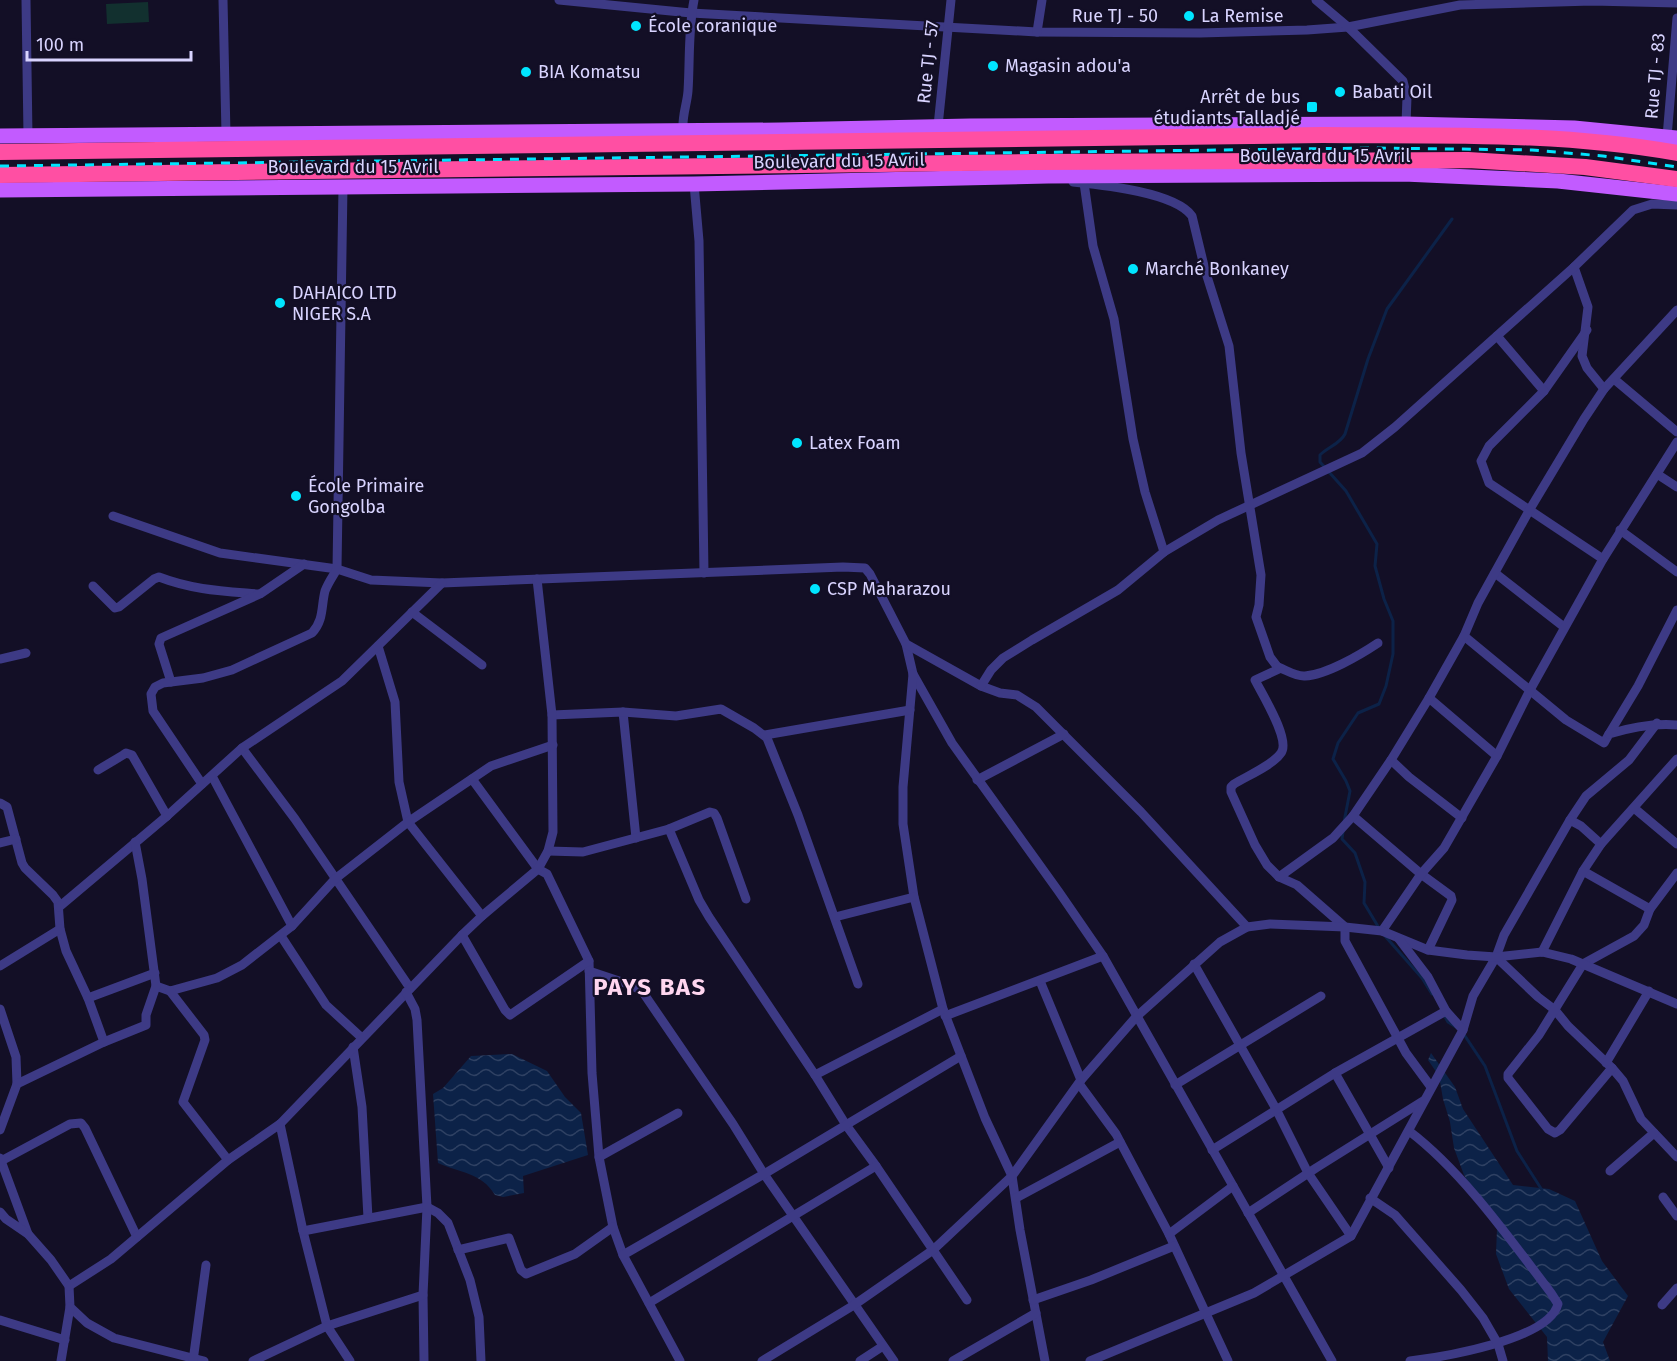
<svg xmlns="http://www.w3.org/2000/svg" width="1677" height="1361" font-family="'Fira Sans',sans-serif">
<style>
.pitch{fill:#12302f}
.water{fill:url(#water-waves)}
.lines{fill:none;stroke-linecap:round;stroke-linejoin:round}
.stream{stroke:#0c2248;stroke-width:3}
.street{stroke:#3d3a85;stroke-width:9}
.primary{stroke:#c25bff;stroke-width:15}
.highway{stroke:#ff4fa3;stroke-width:16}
.rail{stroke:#00e5ff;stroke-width:3;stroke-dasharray:9 8;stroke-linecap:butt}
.poi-dot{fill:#00e5ff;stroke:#130f26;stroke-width:2}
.labels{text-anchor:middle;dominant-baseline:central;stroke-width:4.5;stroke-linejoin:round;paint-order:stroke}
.street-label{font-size:18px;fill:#d9d4ff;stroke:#130f26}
.poi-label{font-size:18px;fill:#d9d4ff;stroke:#130f26;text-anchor:start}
.district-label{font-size:24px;font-weight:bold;letter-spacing:1.5px;fill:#ffd6f0;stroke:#130f26}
</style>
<defs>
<pattern id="water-waves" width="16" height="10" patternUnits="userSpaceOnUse" patternTransform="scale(1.5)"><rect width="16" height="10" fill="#0c2248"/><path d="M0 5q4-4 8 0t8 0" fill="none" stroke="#2f4163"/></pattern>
</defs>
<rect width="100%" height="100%" fill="#130f26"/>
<!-- pitch -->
<polygon class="pitch" points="148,2 149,22 107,24 106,4"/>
<!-- water -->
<g class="water">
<polygon points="1431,1053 1455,1087 1463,1109 1513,1185 1549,1189 1575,1201 1602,1261 1628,1296 1603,1342 1610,1361 1548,1361 1547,1337 1509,1289 1496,1254 1497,1229 1464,1175 1454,1148 1450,1122 1443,1099 1439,1076 1428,1060"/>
<path d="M512,1054L547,1071L565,1097L581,1113L588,1155L523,1176L524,1193L503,1197L495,1195C481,1172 460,1173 438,1163L433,1094L443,1088L471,1056Z"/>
</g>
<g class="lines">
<!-- stream -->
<g class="stream">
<path d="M1344,822L1350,791L1346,781L1333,759L1338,743L1358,713L1379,704L1386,686L1393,654V621L1384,599L1375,566L1377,544L1346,491L1320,462V455C1328,447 1340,444 1345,434L1368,359L1387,309L1452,219"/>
<polyline points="1343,832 1342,839 1355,853 1365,882 1364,903 1379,928"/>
<polyline points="1385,936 1422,978 1432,994"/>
<polyline points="1444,1015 1448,1022 1456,1027"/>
<polyline points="1463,1033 1485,1066 1517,1151 1542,1190"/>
</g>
<!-- street -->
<g class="street">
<polyline points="26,0 28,136"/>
<polyline points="223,0 226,134"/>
<polyline points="559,0 691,13 1037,32 1200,33 1307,30 1348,27 1460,5 1592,1 1677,3"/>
<polyline points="1316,0 1348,27 1403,81 1407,97 1406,124"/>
<polyline points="1037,32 1042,0"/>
<polyline points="938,126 951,0"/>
<path d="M683,129C682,116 687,104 688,91C690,61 688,30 694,0"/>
<polyline points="1667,137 1677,18"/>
<path d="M1073,182C1102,185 1175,192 1192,216L1205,270L1229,346L1241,453L1261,575L1259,605L1256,617L1270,657L1279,669L1255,680C1262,694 1291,740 1281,753C1273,765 1247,776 1234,784L1231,787V792L1255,845L1267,865L1279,877L1297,885L1345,927V941L1406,1053L1431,1087"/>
<polyline points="1084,183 1093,246 1114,319 1133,439 1145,492 1164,552"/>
<polyline points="694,184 699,241 704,573"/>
<polyline points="1574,267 1588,307 1582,356 1587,368 1604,389"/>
<polyline points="1587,330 1544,391 1489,446 1481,461 1489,483 1603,559"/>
<polyline points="1497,336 1544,391"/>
<polyline points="1614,379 1677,432"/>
<polyline points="1657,474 1677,487"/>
<polyline points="113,516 220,553 337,569 371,580 442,583 843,567 865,568 870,574 906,644 913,674 952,743 1059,892 1103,956 1332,1361"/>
<polyline points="1620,530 1677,572"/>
<polyline points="1495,573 1564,627"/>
<path d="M93,586L115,608L119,607L154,579L159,577C193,590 222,591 258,594"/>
<polyline points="412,612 482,665"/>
<path d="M1464,636L1566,720L1604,743L1609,734C1632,727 1653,723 1677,725"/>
<polyline points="906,644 981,686 1000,693 1017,695 1036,707 1141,812 1247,927"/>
<polyline points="378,646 395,702 399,782 408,822 482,916"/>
<polyline points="0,659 26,653"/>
<path d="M1278,667C1286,670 1297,677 1305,676C1326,675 1360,655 1378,643"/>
<polyline points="913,674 903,787 903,824 914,897 943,1009 985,1118 1012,1176 1020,1230 1045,1361"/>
<polyline points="171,682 159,644 161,638 260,594 304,564"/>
<polyline points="981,686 991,670 1003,658 1032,640 1118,590 1164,552 1218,520 1362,453 1395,427 1574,267 1633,210 1652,204 1677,205"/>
<polyline points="1429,698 1497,756"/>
<polyline points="623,712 636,838"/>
<polyline points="552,715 623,712 676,716 721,709 754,728 767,738 798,815 858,984"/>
<polyline points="1609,734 1638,686 1677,610"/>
<polyline points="765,735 910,710"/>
<polyline points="242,748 295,819 410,988"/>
<polyline points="1391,760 1409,777 1462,818"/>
<polyline points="98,770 123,755 126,753 132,755 167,816"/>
<polyline points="212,776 292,926"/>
<polyline points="472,779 538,869 547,874 589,961 592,1073 599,1157 613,1227 623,1255 680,1361"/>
<polyline points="977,780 1064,734"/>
<path d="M202,784L153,711L151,694L155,687L163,683L203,678L232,670L312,633C324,620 321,607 325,591C328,583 333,576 337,569L343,186"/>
<polyline points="0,803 7,807 22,863 25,868 53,895 58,902 60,929 66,951 88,998 104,1042"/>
<polyline points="1634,808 1677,844"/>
<polyline points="1353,816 1421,874 1451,896 1452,900 1428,950"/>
<polyline points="1570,820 1586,796 1629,760 1657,723"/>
<polyline points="669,829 699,900 709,917 815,1075 846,1125 876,1166 967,1300"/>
<polyline points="0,843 16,839"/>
<polyline points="1601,844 1581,826 1570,820 1504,935 1496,957 1538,997 1555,1010 1568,1026 1612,1068 1623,1081 1641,1119 1677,1157"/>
<polyline points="548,851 583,852 669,829 710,812 714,813 717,818 746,899"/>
<polyline points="1583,871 1650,909"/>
<polyline points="1279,877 1333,838 1353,816 1391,760 1429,698 1464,636 1478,603 1530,509 1584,419 1604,389 1677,310"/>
<polyline points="59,907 167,816 242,748 342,681 442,583"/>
<polyline points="835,917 914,897"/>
<polyline points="1382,931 1421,874 1444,848 1497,756 1530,690 1603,559 1677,442"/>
<polyline points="462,935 505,1010 510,1015 589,961"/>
<polyline points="281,936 326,1005 362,1038"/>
<polyline points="1542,952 1583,871 1601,844 1677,759"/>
<polyline points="1194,964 1276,1109 1308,1173 1351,1236"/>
<polyline points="0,966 60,929"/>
<polyline points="589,971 631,985 642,991 733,1124 764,1174 894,1361"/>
<polyline points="1040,981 1081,1080"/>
<polyline points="156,986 170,991 217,978 242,965 292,926 335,879 408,822 491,766 553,745"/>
<polyline points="170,991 204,1035 205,1040 183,1102 228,1160"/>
<polyline points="88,998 155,973"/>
<polyline points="0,1009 16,1057 17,1084"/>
<polyline points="945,1016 1103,956"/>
<polyline points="1463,1030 1473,996 1496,957"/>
<polyline points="353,1047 362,1107 368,1218"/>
<polyline points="1606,1063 1649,991"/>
<polyline points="1612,1068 1560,1130 1555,1133 1548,1129 1508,1078 1508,1074 1539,1035 1583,964 1634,936 1644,925 1650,909 1677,873"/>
<polyline points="1335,1073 1389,1168"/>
<polyline points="815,1075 943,1009"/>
<polyline points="1080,1085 1116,1134 1169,1234 1228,1361"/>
<polyline points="1175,1085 1321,996"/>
<polyline points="280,1124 303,1231 327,1326 350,1361"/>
<polyline points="0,1130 17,1084 104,1042 146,1025 146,1015 156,986 142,879 135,842"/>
<path d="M1409,1131C1463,1172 1510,1239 1551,1293L1558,1304C1549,1340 1442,1357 1410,1361"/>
<polyline points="1212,1150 1335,1073 1446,1011"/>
<polyline points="599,1157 678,1113"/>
<polyline points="0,1158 28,1234"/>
<polyline points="1,1161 70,1124 81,1123 85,1128 137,1237"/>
<polyline points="1610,1171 1654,1133"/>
<polyline points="1663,1197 1677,1216"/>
<polyline points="1016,1198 1120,1142"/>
<polyline points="1370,1198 1395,1215 1461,1290 1483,1318 1498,1344 1503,1361"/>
<polyline points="0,1212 6,1219 28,1234 51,1260 69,1286 70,1307 87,1323 114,1338 204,1361"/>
<polyline points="1248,1213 1316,1168 1423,1101"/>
<polyline points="303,1231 427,1207 438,1213 448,1223 470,1280 479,1317 481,1361"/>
<polyline points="1169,1234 1233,1186"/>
<polyline points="458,1250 509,1238 521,1270 526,1274 575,1254 613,1227"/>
<polyline points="623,1255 764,1174 961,1056"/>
<polyline points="69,1286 111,1259 228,1160 280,1124 462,935 482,916 538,869 548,851 553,832 552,715 537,579"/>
<polyline points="423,1295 424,1361"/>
<polyline points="1033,1300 1091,1280 1174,1246"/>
<polyline points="649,1303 876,1166"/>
<polyline points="1662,1305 1677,1288"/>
<polyline points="0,1320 65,1340"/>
<polyline points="61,1361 70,1307"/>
<polyline points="193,1361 206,1265"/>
<polyline points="253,1361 327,1326 423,1295 427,1207 417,1020 415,1009 406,992"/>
<polyline points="762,1361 854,1305 933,1250 1012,1176 1081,1080 1136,1017 1220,942 1247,927 1270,924 1345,927 1382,931 1428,950 1467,955 1496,957 1542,952 1571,959 1677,1004"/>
<polyline points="860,1361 883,1346"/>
<polyline points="953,1361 1036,1313"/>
<polyline points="1090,1361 1254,1293 1351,1236 1463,1030 1446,1011 1428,977 1399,939"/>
</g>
<!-- primary -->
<g class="primary">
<polyline points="0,136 780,130 970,126 1406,124 1574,128 1677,138"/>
<polyline points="0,190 694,184 1048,176 1404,174 1558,181 1677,194"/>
</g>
<!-- highway -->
<g class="highway">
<path d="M0,152L1323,135C1441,136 1561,132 1677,153"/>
<polyline points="0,175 1033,162 1468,160 1585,167 1677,179"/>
</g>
<!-- rail -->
<polyline class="rail" points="0,166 1373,148 1532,150 1603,156 1677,167"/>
</g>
<!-- markers -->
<g class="poi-dot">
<circle cx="1189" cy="16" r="6"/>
<circle cx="636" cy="26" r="6"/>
<circle cx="993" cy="66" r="6"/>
<circle cx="526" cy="72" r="6"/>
<circle cx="1340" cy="92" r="6"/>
<rect x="1306" y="101" width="12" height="12" rx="3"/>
<circle cx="1133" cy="269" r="6"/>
<circle cx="280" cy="303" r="6"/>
<circle cx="797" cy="443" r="6"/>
<circle cx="296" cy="496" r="6"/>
<circle cx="815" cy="589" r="6"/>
</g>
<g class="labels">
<!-- street labels -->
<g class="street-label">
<text x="1115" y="16">Rue TJ - 50</text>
<text transform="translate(928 62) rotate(-84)">Rue TJ - 57</text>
<text transform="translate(1655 76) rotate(-85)">Rue TJ - 83</text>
<text x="1325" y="156">Boulevard du 15 Avril</text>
<text transform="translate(839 161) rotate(-1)">Boulevard du 15 Avril</text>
<text x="353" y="167">Boulevard du 15 Avril</text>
</g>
<!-- poi labels -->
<g class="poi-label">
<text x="1201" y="16">La Remise</text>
<text x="648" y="26">École coranique</text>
<text x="1005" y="66">Magasin adou'a</text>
<text x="538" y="72">BIA Komatsu</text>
<text x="1352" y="92">Babati Oil</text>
<text x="1300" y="97" text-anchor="end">Arrêt de bus<tspan x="1300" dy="21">étudiants Talladjé</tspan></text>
<text x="1145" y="269">Marché Bonkaney</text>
<text x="292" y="293">DAHAICO LTD<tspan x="292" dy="21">NIGER S.A</tspan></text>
<text x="809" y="443">Latex Foam</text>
<text x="308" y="486">École Primaire<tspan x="308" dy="21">Gongolba</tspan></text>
<text x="827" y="589">CSP Maharazou</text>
</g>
<!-- district labels -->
<g class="district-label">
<text x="650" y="987">PAYS BAS</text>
</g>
</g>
<!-- scale -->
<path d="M27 51v9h164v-9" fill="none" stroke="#d9d4ff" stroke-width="3"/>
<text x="36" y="51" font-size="18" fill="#d9d4ff" stroke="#130f26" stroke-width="4.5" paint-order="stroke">100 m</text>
</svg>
